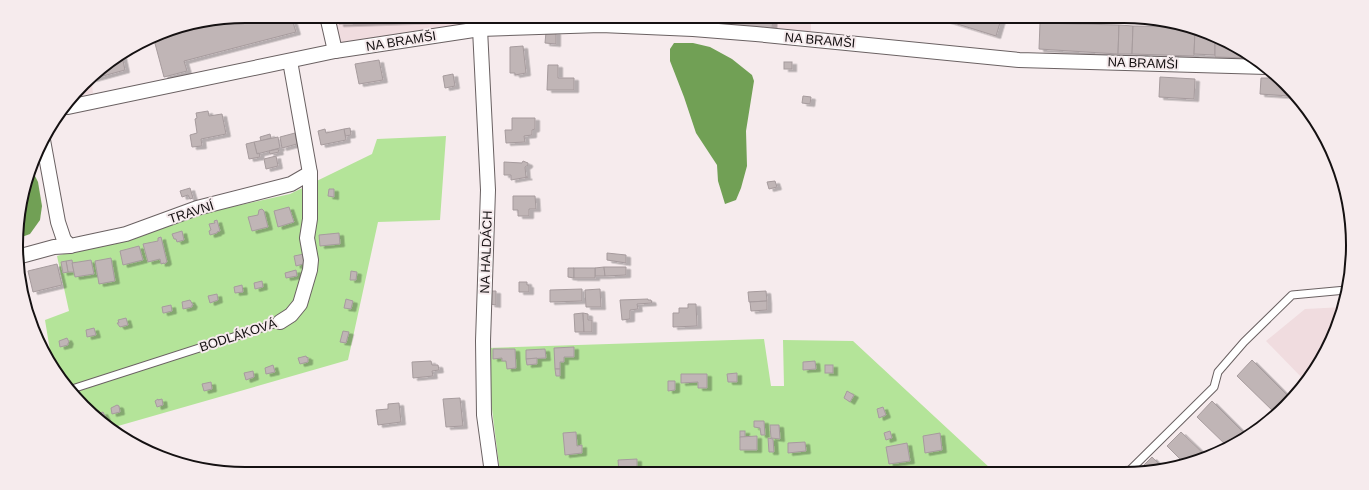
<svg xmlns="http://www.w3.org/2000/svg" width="1369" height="490" font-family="Helvetica,sans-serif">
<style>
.built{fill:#f0dcdf}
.green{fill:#b4e499}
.water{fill:#71a055}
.building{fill:#c0b5b6;stroke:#a69b9d;filter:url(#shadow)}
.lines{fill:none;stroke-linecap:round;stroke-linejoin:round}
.lane-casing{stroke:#6a6162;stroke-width:9}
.street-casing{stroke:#6a6162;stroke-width:16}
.lane{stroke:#fff;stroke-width:7}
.street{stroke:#fff;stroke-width:14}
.labels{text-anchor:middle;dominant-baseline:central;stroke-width:4;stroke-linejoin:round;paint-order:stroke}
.street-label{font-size:13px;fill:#151112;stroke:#f6ebed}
.rim{fill:none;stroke:#151112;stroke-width:2}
</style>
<defs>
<filter id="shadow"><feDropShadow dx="4.5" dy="2.5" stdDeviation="0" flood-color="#0004"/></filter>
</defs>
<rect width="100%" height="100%" fill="#f6ebed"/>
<!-- built -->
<g class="built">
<polygon points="334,16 811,16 811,32 627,20 339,45"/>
<polygon points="91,77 93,93 75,97"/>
<polygon points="1344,307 1322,360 1305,381 1266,341 1305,309"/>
</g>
<!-- green -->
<g class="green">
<polygon points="446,136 440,220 378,222 348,360 111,428 55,372 51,363 52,363 45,320 69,311 57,256 204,213 290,194 372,154 377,139"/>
<polygon points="764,339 771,386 784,386 783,340 853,341 990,468 988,472 500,473 490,393 488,348"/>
</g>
<!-- water -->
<g class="water">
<polygon points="674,43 693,43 710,47 732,59 752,75 754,81 746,131 747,166 741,188 736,200 725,204 718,181 717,165 696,133 684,97 670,61 670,49"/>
<polygon points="32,170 38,182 42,206 40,220 30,234 19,238 18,215"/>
</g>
<!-- building -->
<g class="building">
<polygon points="245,16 291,16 296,32 184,61 187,71 164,77 153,36 158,33"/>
<polygon points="339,16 454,16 454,20 339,24"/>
<polygon points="611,16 773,16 772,29 611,21"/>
<polygon points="934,16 953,16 951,22 933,17"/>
<polygon points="953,16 1002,16 996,36 951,22"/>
<polygon points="1040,23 1119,25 1118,54 1039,49"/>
<polygon points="1119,25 1133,26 1132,54 1118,54"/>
<polygon points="1133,26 1189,27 1195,30 1194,56 1132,54"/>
<polygon points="1195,30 1215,40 1215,55 1194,54"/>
<polygon points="546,32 556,32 556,44 545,43"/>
<polygon points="1215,40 1252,58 1215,57"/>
<polygon points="523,46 526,73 515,75 515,73 510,73 510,47"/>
<polygon points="122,56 125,70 92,79 91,77 94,73"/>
<polygon points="379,60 383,80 359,84 355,64"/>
<rect x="784" y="62" width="8" height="7"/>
<polygon points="548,65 558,65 558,78 574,78 574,90 547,90"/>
<polygon points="453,74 455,86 445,88 443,76"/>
<polygon points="1160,77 1195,79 1194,99 1159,97"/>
<polygon points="1261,78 1277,78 1290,93 1289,96 1260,94"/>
<polygon points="803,96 811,97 810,104 802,103"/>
<polygon points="208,111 209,116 222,114 226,134 201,139 202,146 192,147 190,135 197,133 195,119 197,118 196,113"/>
<polygon points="512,118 535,118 535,129 532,130 532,135 524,136 525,142 506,143 505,130 512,130"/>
<polygon points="350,128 351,135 345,136 344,129"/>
<polygon points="325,129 326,133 344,129 346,140 321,145 318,131"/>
<polygon points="295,133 297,144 282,148 280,137"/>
<polygon points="270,134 271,138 261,141 260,137"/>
<polygon points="278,137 280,148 257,154 254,142"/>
<polygon points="254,142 257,154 259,153 260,157 249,159 246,144"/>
<polygon points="278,149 279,152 270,154 269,151"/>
<polygon points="276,156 278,166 266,169 264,159"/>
<polygon points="523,161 528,163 528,165 525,167 526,177 528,177 511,180 511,175 504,175 504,162 522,163"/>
<polygon points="775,181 777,187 769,189 767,182"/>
<polygon points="190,188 193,198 190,199 188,195 182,197 180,191"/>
<polygon points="329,189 334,189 334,197 328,196"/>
<polygon points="513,196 535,196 536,209 529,209 529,216 518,216 518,210 513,210"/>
<polygon points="289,207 294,222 278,227 274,211"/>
<polygon points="262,209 264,211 268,227 252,231 248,217 258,215 259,210"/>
<polygon points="217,220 220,231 217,232 217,233 210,235 209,231 211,230 209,224 215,223 214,221"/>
<polygon points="182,231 184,240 177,242 176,239 174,239 172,234"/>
<polygon points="339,233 340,244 320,246 319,235"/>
<polygon points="161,237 167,262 164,264 164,263 161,264 160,259 148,262 143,244 158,241 158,238"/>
<polygon points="139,246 143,260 123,265 120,251"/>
<polygon points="607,253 626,255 626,263 607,260"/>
<polygon points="304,254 307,263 296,266 294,256"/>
<polygon points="111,258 115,281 99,284 95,261"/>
<polygon points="72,260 74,272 68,272 66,261"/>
<polygon points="91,260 94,274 75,277 72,263"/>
<polygon points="66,261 68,272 63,273 61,262"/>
<polygon points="57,264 62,285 33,292 28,271"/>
<polygon points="604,267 605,276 595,276 595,268"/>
<polygon points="604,267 626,267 626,275 605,276"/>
<polygon points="568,268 574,268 574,278 568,277"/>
<rect x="574" y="268" width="21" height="10"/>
<polygon points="296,270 297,276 286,278 285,273"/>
<polygon points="351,271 357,272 356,280 350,280"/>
<polygon points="262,281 263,287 255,289 254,283"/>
<polygon points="519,282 527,282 527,285 529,285 529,292 519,292"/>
<polygon points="242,285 243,292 235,293 234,287"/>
<polygon points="582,289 582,301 550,302 550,290"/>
<polygon points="600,289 601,307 586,307 585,290"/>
<polygon points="490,291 496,291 496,305 490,304"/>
<polygon points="766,291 767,301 749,302 748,292"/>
<polygon points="217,294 218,300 210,303 208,296"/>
<polygon points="346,299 353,301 351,309 344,308"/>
<polygon points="648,299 648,300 651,300 652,303 637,304 638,309 630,310 630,319 622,320 620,300"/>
<polygon points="190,300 193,305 192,305 192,307 183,309 182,302"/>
<polygon points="767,301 767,310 751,311 750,302"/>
<polygon points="688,304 696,304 697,326 673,327 673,313 679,313 679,308 688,308"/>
<polygon points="171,305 172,311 164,313 163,313 162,307"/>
<polygon points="583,313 584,332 575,332 574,314"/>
<polygon points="583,313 588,314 588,320 592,320 592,332 584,332"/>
<polygon points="126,318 128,325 120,327 117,323 119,323 118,320"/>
<polygon points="94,328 96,335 87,337 86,330"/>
<polygon points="343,331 349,332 346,343 340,342"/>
<polygon points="67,338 69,342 68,343 68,345 60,347 59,341"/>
<polygon points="574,347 574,357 564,357 564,362 560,362 560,369 555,369 554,348"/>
<polygon points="493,349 515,349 516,368 507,369 506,361 502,361 502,358 493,359"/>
<polygon points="545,349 546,358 526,359 526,350"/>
<polygon points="306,356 307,358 308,357 308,362 300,364 298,358"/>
<polygon points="537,358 537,364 527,365 526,359"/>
<polygon points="1252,360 1290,398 1277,415 1237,376"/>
<polygon points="431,361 432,365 438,365 439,370 432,371 433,376 413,378 412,362"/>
<polygon points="815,361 816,369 803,370 803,362"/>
<polygon points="273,365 275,372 266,374 265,368"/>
<rect x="825" y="365" width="8" height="8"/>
<polygon points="555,369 560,369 560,376 556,376"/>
<polygon points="253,371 254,377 246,380 244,373"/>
<polygon points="737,373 737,382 728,382 727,374"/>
<polygon points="681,374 707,374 707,388 698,388 698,382 681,383"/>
<polygon points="668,381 675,381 675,390 668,391"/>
<polygon points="211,382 212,389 204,391 202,384"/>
<polygon points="847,391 854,395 850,402 844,398"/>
<polygon points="460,398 463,426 446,427 443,399"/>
<polygon points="158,399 158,400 162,399 163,405 157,407 155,401"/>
<polygon points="1212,401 1247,436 1229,448 1197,417"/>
<polygon points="399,403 401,422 378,425 376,410 388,409 388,404"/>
<polygon points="117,405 119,406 120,412 112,414 111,408"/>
<polygon points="883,407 886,415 879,418 877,409"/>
<polygon points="103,412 106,418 102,419 96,414"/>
<polygon points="754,421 764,421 765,435 761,435 760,428 754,427"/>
<polygon points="770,425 779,425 780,439 771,438"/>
<rect x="740" y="431" width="5" height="6"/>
<polygon points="890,431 892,438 886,440 884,433"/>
<polygon points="576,432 577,446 582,445 582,453 565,455 563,433"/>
<polygon points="1181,432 1206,456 1184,463 1167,446"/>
<polygon points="940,433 942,450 925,453 923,436"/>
<polygon points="757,436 757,450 740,450 740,437"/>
<polygon points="768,438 773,439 774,452 769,452"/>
<polygon points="805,442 806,451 788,453 788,443"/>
<polygon points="907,443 910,461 889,464 886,447"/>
<polygon points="1152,457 1164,469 1154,472 1139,472 1138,471"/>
<polygon points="637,459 637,473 619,473 618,460"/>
<polygon points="937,468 938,472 921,473 920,471"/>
</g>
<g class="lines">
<defs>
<g id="lane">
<polyline points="72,389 280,322"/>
<polyline points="1128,472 1214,387 1218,372 1244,342 1292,295 1346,290"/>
</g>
<g id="street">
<polyline points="327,16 335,51"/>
<polyline points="480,29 488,190 483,341 484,415 492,473"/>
<polyline points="68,107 335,51 480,29 601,25 693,29 756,34 1019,60 1267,67"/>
<polyline points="43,140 58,222 64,240 70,246 126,234 197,208 291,184 310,173"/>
<polyline points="21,256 54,247 70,246"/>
<polyline points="280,322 291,315 300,304 310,270 311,260 307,238 310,219 310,173 290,61"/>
</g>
</defs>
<!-- lane casing -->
<use href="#lane" class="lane-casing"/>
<!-- street casing -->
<use href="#street" class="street-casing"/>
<!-- lane -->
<use href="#lane" class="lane"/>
<!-- street -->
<use href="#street" class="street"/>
</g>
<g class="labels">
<!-- street labels -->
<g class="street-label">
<text transform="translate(820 40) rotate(5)">NA BRAMŠI</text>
<text transform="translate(401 41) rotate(-9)">NA BRAMŠI</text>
<text transform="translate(1143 63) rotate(2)">NA BRAMŠI</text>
<text transform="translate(191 212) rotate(-18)">TRAVNÍ</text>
<text transform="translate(486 252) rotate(-88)">NA HALDÁCH</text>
<text transform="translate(238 335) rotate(-18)">BODLÁKOVÁ</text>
</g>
</g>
<!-- crop -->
<path d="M0 0H1369V490H0ZM245 23H1124A222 222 0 0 1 1346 245V245A222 222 0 0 1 1124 467H245A222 222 0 0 1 23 245V245A222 222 0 0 1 245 23Z" fill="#f6ebed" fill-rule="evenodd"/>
<path class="rim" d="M245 23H1124A222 222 0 0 1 1346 245V245A222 222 0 0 1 1124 467H245A222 222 0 0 1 23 245V245A222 222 0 0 1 245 23Z"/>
</svg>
